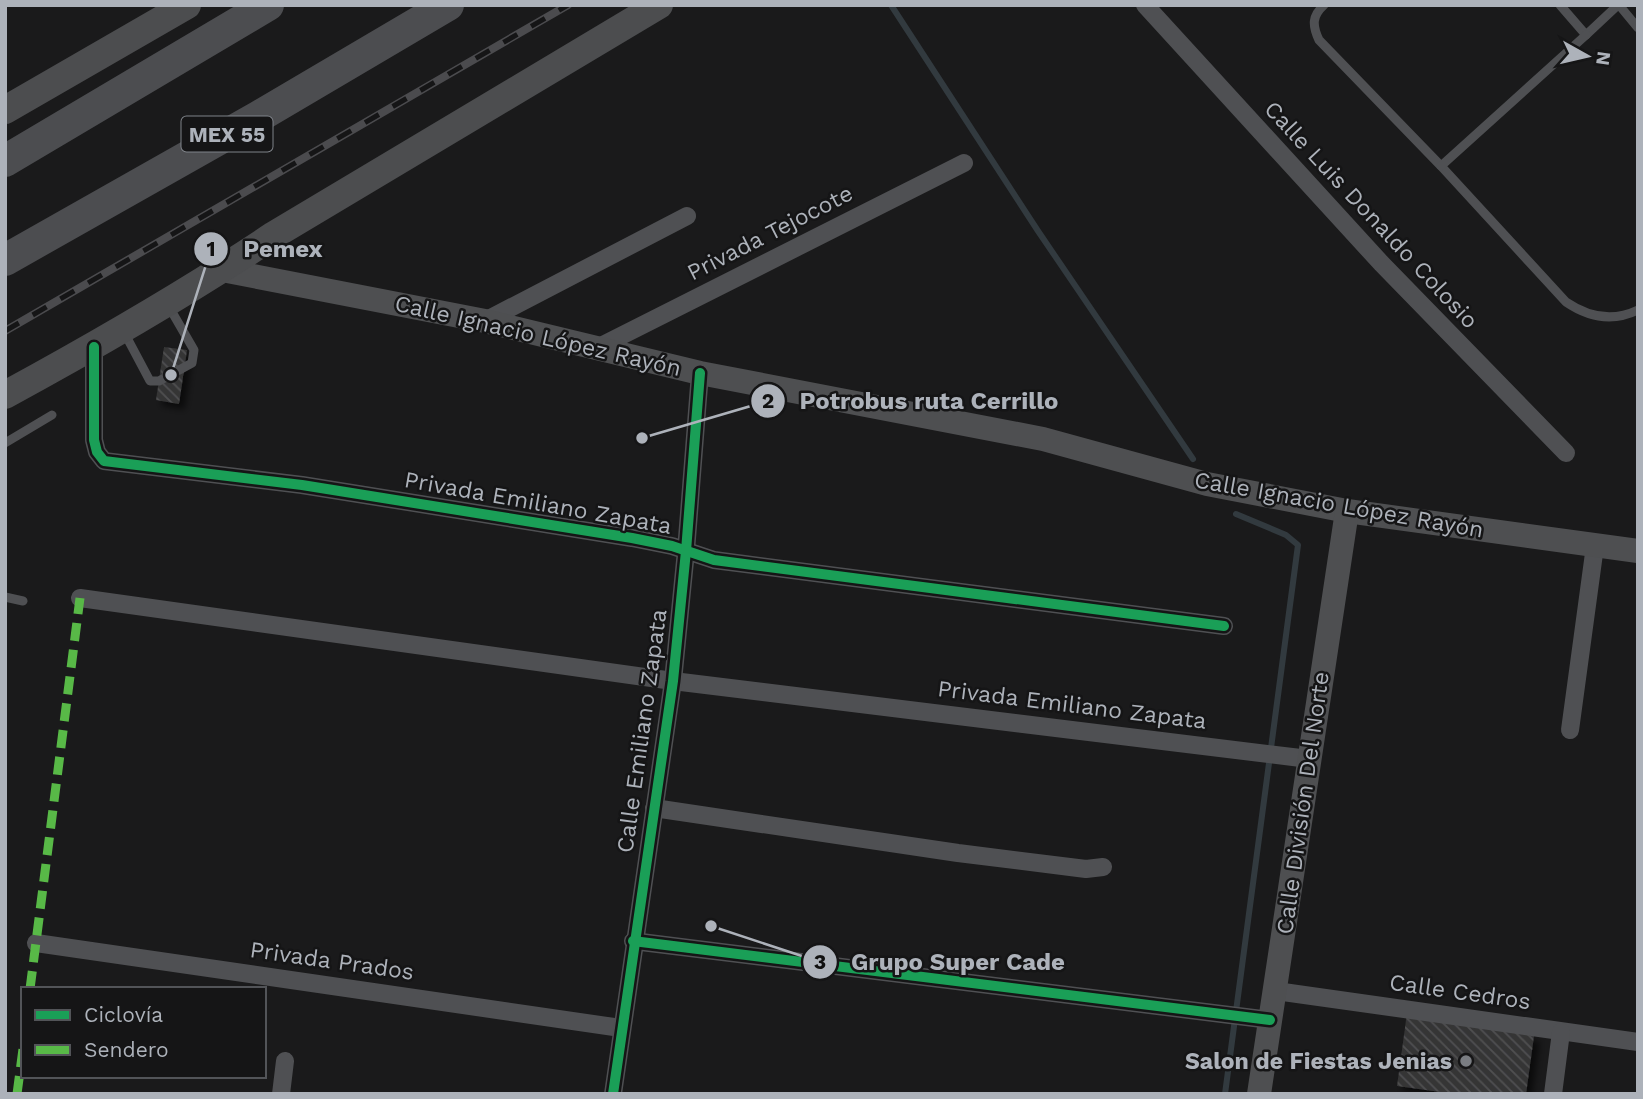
<svg xmlns="http://www.w3.org/2000/svg" width="1643" height="1099" font-family="'Work Sans',sans-serif">
<style>
.lines{fill:none;stroke-linecap:round;stroke-linejoin:round}
.stream{stroke:#323a3f;stroke-width:6}
.building{fill:url(#building-back-hatch);filter:url(#shadow)}
.lane{stroke:#4f5053;stroke-width:9}
.street{stroke:#4f5053;stroke-width:18}
.secondary{stroke:#4e4f51;stroke-width:24}
.primary{stroke:#4c4d4f;stroke-width:28}
.highway{stroke:#4c4d50;stroke-width:32}
.rail-casing{stroke:#4b4b4e;stroke-width:8}
.rail{stroke:#151516;stroke-width:5;stroke-dasharray:16;stroke-linecap:butt}
.quiet{stroke:#58b947;stroke-width:9;stroke-dasharray:18 9;stroke-linecap:butt}
.cycleway-casing{stroke:#151516;stroke-width:15}
.cycleway{stroke:#1a9f57;stroke-width:10}
.poi-dot{fill:#7a7d82;stroke:#151516;stroke-width:2.5}
.labels{text-anchor:middle;dominant-baseline:central;stroke-width:5;stroke-linejoin:round;paint-order:stroke}
.shield{fill:#151516;stroke:#7f8389;stroke-width:2}
.shield-label{font-size:21px;font-weight:bold;fill:#adb2ba}
.street-label{font-size:23px;fill:#adb2ba;stroke:#151516}
.poi-label{font-size:23px;font-weight:bold;fill:#adb2ba;stroke:#151516;text-anchor:end}
.leader{fill:none;stroke:#adb2ba;stroke-width:2.5}
.callout-dot{fill:#adb2ba;stroke:#151516;stroke-width:2.5}
.mark-label{font-size:21px;text-anchor:middle;font-weight:bold;fill:#111}
.callout-label{font-size:24px;text-anchor:middle;font-weight:bold;fill:#adb2ba;stroke:#151516;stroke-width:5;stroke-linejoin:round;paint-order:stroke}
</style>
<defs>
<pattern id="building-back-hatch" width="6" height="6" patternUnits="userSpaceOnUse" patternTransform="scale(1.75)"><rect width="6" height="6" fill="#353536"/><path d="M-1 5l2 2M0 0l6 6M5-1l2 2" fill="none" stroke="#505051"/></pattern>
<filter id="shadow"><feDropShadow dx="5.5" dy="5.5" stdDeviation="3.5" flood-color="#0009"/></filter>
</defs>
<rect width="100%" height="100%" fill="#1a1a1b"/>
<g class="lines">
<!-- stream -->
<g class="stream">
<polyline points="891,5 1038,231 1193,459"/>
<polyline points="1225,1094 1298,545 1286,535 1236,514"/>
</g>
</g>
<!-- building -->
<g class="building">
<polygon points="164,347 187,350 179,404 156,400"/>
<polygon points="1407,1013 1534,1036 1526,1094 1455,1094 1397,1086"/>
</g>
<g class="lines">
<!-- lane -->
<g class="lane">
<path d="M1324,5C1312,16 1312,25 1319,40L1441,166L1566,302C1588,317 1613,322 1638,310"/>
<polyline points="1560,5 1586,35 1618,5"/>
<polyline points="1619,5 1638,28"/>
<polyline points="1441,166 1586,35"/>
<polyline points="125,334 150,381 159,381 192,363 194,350 168,305"/>
<polyline points="5,443 52,415"/>
<polyline points="5,597 23,601"/>
</g>
<!-- street -->
<g class="street">
<polyline points="1145,5 1381,263 1566,453"/>
<polyline points="485,321 687,216"/>
<polyline points="94,347 94,440 97,452 104,461 302,485 632,538 672,546 714,560 1224,626"/>
<polyline points="597,348 964,163"/>
<polyline points="80,598 673,681 1309,759"/>
<polyline points="1570,730 1595,546"/>
<polyline points="654,808 958,853 1086,869 1103,867"/>
<polyline points="633,941 1270,1020"/>
<polyline points="36,943 621,1028"/>
<polyline points="1276,991 1638,1042"/>
<polyline points="281,1094 285,1061"/>
<polyline points="613,1094 673,681 686,551 700,373"/>
<polyline points="1553,1094 1561,1032"/>
</g>
<!-- secondary -->
<g class="secondary">
<polyline points="222,270 485,321 700,373 1043,439 1207,484 1347,511 1638,551"/>
<polyline points="1259,1094 1347,511"/>
</g>
<!-- primary -->
<g class="primary">
<polyline points="5,110 187,5"/>
<path d="M5,395C97,345 187,293 274,235L659,5"/>
</g>
<!-- highway -->
<g class="highway">
<polyline points="5,161 268,5"/>
<polyline points="5,260 258,117 448,5"/>
</g>
<defs>
<polyline id="rail" points="5,331 568,5"/>
</defs>
<!-- rail casing -->
<use href="#rail" class="rail-casing"/>
<!-- rail -->
<use href="#rail" class="rail"/>
<!-- quiet -->
<g class="quiet">
<polyline points="30,989 80,598"/>
<polyline points="17,1094 23,1049"/>
</g>
<defs>
<g id="cycleway">
<polyline points="94,347 94,440 97,452 104,461 302,485 632,538 672,546 714,560 1224,626"/>
<polyline points="633,941 1270,1020"/>
<polyline points="613,1094 673,681 686,551 700,373"/>
</g>
</defs>
<!-- cycleway casing -->
<use href="#cycleway" class="cycleway-casing"/>
<!-- cycleway -->
<use href="#cycleway" class="cycleway"/>
</g>
<!-- markers -->
<circle class="poi-dot" cx="1466" cy="1061" r="7"/>
<g class="labels">
<!-- shield labels -->
<rect class="shield" x="181.5" y="116.5" width="91" height="35" rx="5"/>
<g class="shield-label">
<text x="227" y="134">MEX 55</text>
</g>
<!-- street labels -->
<g class="street-label">
<text transform="translate(1371 215) rotate(47)">Calle Luis Donaldo Colosio</text>
<text transform="translate(770 233) rotate(-27)">Privada Tejocote</text>
<text transform="translate(538 336) rotate(13)">Calle Ignacio López Rayón</text>
<text transform="translate(538 503) rotate(10)">Privada Emiliano Zapata</text>
<text transform="translate(1339 505) rotate(10)">Calle Ignacio López Rayón</text>
<text transform="translate(1072 705) rotate(7)">Privada Emiliano Zapata</text>
<text transform="translate(642 731) rotate(-82)">Calle Emiliano Zapata</text>
<text transform="translate(1303 803) rotate(-82)">Calle División Del Norte</text>
<text transform="translate(332 961) rotate(8)">Privada Prados</text>
<text transform="translate(1460 992) rotate(8)">Calle Cedros</text>
</g>
<!-- poi labels -->
<g class="poi-label">
<text x="1452" y="1061">Salon de Fiestas Jenias</text>
</g>
</g>
<!-- callouts -->
<path class="leader" d="M171 375L211 249M642 438L768 401M711 926L820 962"/>
<g class="callout-dot">
<circle cx="171" cy="375" r="7"/>
<circle cx="642" cy="438" r="7"/>
<circle cx="711" cy="926" r="7"/>
<circle cx="211" cy="249" r="18"/>
<circle cx="768" cy="401" r="18"/>
<circle cx="820" cy="962" r="18"/>
</g>
<g class="mark-label">
<text x="211" y="256">1</text>
<text x="768" y="408">2</text>
<text x="820" y="969">3</text>
</g>
<g class="callout-label">
<text x="283" y="257">Pemex</text>
<text x="929" y="409">Potrobus ruta Cerrillo</text>
<text x="958" y="970">Grupo Super Cade</text>
</g>
<!-- border -->
<rect width="1643" height="1099" fill="none" stroke="#adb2ba" stroke-width="14"/>
<!-- legend -->
<rect x="21" y="987" width="245" height="91" fill="#151516" stroke="#525458" stroke-width="2"/>
<rect x="35" y="1010" width="35" height="10" fill="#1a9f57" stroke="#525458" stroke-width="2"/>
<text x="84" y="1022" font-size="21" fill="#adb2ba">Ciclovía</text>
<rect x="35" y="1045" width="35" height="10" fill="#58b947" stroke="#525458" stroke-width="2"/>
<text x="84" y="1057" font-size="21" fill="#adb2ba">Sendero</text>
<!-- north arrow -->
<g transform="translate(1587 56) rotate(98)" stroke="#151516" stroke-width="5" paint-order="stroke">
<path d="M0-5L12 26L0 18L-12 26Z" fill="#adb2ba"/>
<text y="-10" font-size="19" font-weight="bold" text-anchor="middle" fill="#adb2ba">N</text>
</g>
</svg>
